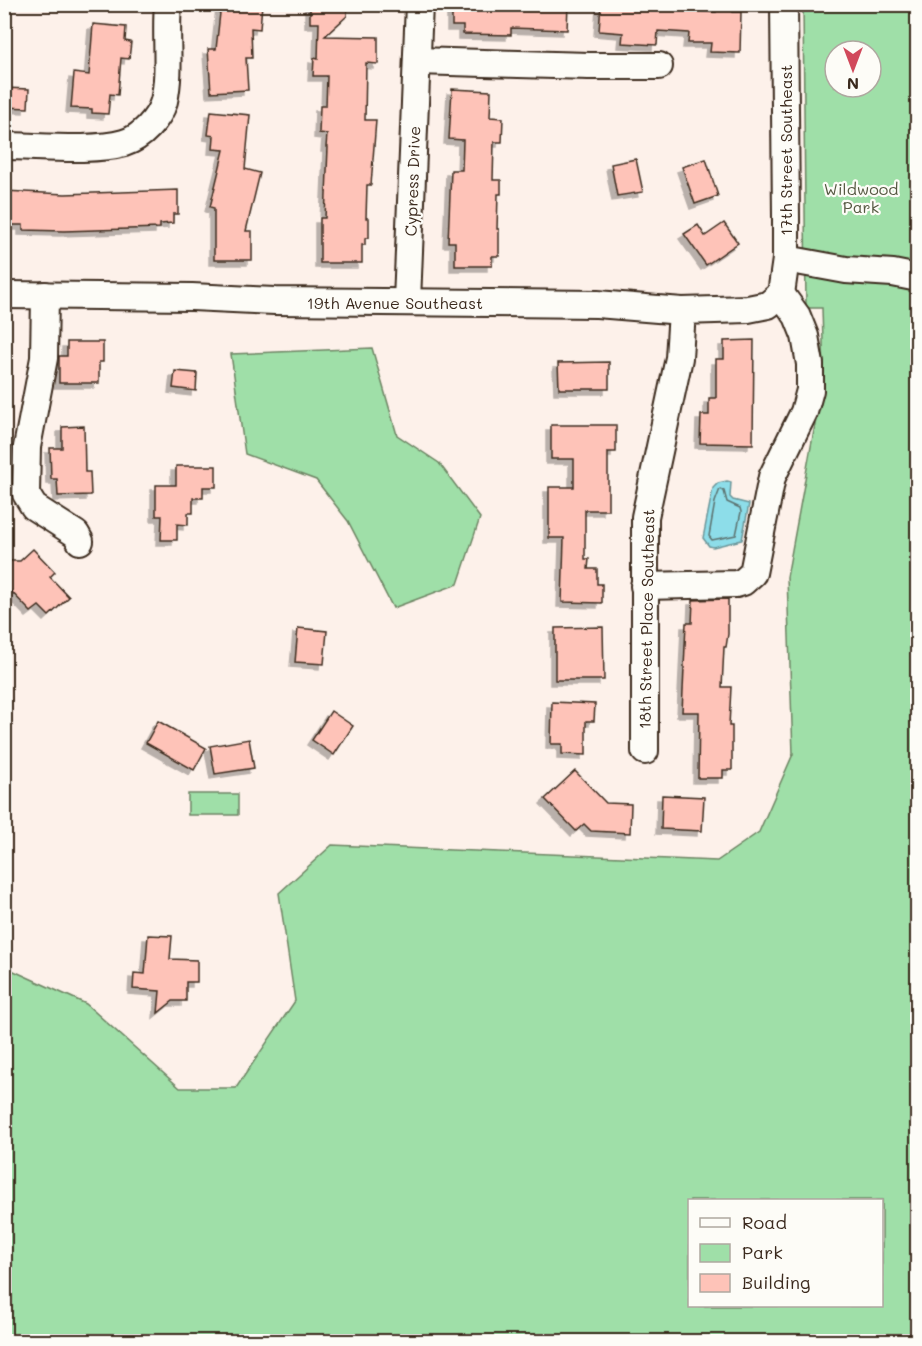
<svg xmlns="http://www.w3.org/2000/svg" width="922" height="1346" font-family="Mali,sans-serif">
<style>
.green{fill:#9fdfa8;stroke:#6d8463;stroke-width:1.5;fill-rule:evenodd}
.water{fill:#8ddde9;stroke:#6c9598;stroke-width:1.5}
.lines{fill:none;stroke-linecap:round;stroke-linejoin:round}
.shore{stroke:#5c726f;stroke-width:1.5}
.building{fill:#fec3b8;stroke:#3b2a1e;stroke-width:1.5;filter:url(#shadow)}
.minor-casing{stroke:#3b2a1e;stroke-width:30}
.minor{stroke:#fdfcf7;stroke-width:26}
.labels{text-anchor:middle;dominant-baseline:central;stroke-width:4.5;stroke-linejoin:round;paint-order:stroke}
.street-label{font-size:16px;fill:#3b2a1e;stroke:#fdfcf7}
.park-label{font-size:16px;fill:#545740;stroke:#fdfcf7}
</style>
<defs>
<filter id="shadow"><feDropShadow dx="-5" dy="5" stdDeviation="0" flood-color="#0004"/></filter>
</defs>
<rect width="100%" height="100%" fill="#fdf1ea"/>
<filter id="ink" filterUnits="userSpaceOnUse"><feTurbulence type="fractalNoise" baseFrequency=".0167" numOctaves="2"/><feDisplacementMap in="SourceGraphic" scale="12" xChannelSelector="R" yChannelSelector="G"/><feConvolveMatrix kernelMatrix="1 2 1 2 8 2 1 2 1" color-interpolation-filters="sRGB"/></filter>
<g filter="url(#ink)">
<!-- green -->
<g class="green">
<path d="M803,5H917V1341L5,1342V967L86,1004L180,1088H236L295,1001L279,893L332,845L717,861L759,832L793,754L787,577L824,376L822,308H806ZM835,51H871V87H835ZM690,1200H882V1306H690Z"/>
<polygon points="372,348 397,435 439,463 480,518 458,584 393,608 348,521 316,480 245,454 231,354"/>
<rect x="188" y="794" width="50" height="21"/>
</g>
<!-- water -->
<polygon class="water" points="727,481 731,482 730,497 733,500 749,504 742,540 713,547 709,546 703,538 713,488 718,483"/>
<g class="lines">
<!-- shore -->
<polygon class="shore" points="720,489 724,491 727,502 740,508 741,512 736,535 712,540 709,536 715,502"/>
</g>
<!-- building -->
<g class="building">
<polygon points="221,4 262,4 260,29 251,28 252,58 246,58 248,90 211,92 208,49 216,49"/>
<polygon points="310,4 347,4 347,16 325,36 378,37 378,64 366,63 365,120 376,120 371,185 367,185 366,218 369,218 369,238 365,238 365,245 362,245 362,263 320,263 320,218 325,218 328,147 326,147 327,134 319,133 320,106 326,106 327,76 313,76 314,58 318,59 319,23 310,23"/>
<polygon points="452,4 568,4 567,30 511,28 511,35 463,34 463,26 452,26"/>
<polygon points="601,4 665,4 665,10 716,12 716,4 732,4 732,12 741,12 740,53 710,52 711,43 688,43 689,33 658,31 657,45 622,43 623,33 599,31"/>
<polygon points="93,24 126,27 125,41 131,42 129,59 121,58 118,95 110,94 108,114 92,113 92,109 71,108 74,73 89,75"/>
<polygon points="4,88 29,89 28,108 4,107"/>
<polygon points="452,89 491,91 490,117 503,118 502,142 494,142 493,180 501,180 501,194 498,194 497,229 499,229 499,256 492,256 492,266 455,266 455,242 448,242 451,170 462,170 463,140 449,139"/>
<polygon points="211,111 250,115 245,169 260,173 246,231 252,231 252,260 214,260 214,208 210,207 224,150 213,149 214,136 208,135"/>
<polygon points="636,159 643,192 617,196 611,164"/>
<polygon points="706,159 718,196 695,204 682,167"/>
<polygon points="178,190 178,214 173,214 173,223 160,224 160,228 64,231 23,230 23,225 4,225 4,191 65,194"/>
<polygon points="724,223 738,243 706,265 684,234 698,225 705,236"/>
<polygon points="754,340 753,444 700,443 701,415 709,415 709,398 716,398 716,359 724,359 724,341"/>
<polygon points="67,342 103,342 103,362 99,362 99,383 59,383 59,356 67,356"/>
<polygon points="609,362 609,389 559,389 558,363"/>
<polygon points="175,371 197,373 196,391 173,388"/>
<polygon points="551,425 616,425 616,452 608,452 608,510 585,510 585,559 589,559 588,569 597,569 597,584 602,584 602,603 562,602 564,538 549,538 549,487 574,487 574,459 551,459"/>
<polygon points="84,426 85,472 90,472 91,495 58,496 57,479 51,479 50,448 62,448 62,427"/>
<polygon points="176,466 216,466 216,487 203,487 203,498 193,498 193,513 188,513 188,525 177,524 177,540 161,540 162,516 156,516 156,485 176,485"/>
<polygon points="33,549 55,572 50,577 69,597 49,616 39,606 31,612 4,584 4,561 20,561"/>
<polygon points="728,599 728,634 726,647 724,647 722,687 731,687 729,726 732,726 732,770 723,770 723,778 698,778 699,712 682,712 686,623 692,623 693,600"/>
<polygon points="603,627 604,680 555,680 555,628"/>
<polygon points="298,628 327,631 324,664 295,662"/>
<polygon points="552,702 595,704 594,721 586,721 586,755 562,754 562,744 551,744"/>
<polygon points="331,711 353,726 334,755 312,740"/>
<polygon points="158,721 206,748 194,770 146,743"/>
<polygon points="249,739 254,768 215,774 210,746"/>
<polygon points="575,771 606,803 631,804 630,833 591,831 584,824 576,831 545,799"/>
<polygon points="662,795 704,797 702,831 661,829"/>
<polygon points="148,935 172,936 170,959 197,960 197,982 186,982 186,1001 173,1001 158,1013 160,991 133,989 134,973 145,974"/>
</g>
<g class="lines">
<defs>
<g id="minor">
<polyline points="417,61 589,66 659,66"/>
<path d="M4,146C38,146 93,152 124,143C141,138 159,119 164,101C171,70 165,36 168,4"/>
<polyline points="786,259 846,270 893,273 918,278"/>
<polyline points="781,294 786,259 786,217 784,4"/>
<polyline points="4,295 192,297 275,301 597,304 682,311 748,309 768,305 781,294"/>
<polyline points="45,295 44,358 27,447 26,494 34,507 76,534 80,541"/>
<polyline points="407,301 419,4"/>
<polyline points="644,586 736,584 743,582 753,573 772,477 804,412 810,390 810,364 805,336 797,316 781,294"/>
<polyline points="645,751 645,517 679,358 682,311"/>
</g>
</defs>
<!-- minor casing -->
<use href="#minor" class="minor-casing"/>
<!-- minor -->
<use href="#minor" class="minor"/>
</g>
</g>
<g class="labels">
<!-- street labels -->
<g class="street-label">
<text transform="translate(785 150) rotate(-90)">17th Street Southeast</text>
<text transform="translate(412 181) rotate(-88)">Cypress Drive</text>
<text x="395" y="302">19th Avenue Southeast</text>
<text transform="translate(646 619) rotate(-89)">18th Street Place Southeast</text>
</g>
<!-- park labels -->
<g class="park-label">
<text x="861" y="188">Wildwood<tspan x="861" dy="18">Park</tspan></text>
</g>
</g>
<!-- margin -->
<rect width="922" height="1346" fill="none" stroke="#fdfcf7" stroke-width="24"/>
<rect x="12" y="12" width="898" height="1322" fill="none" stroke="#3b2a1e" stroke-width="2" filter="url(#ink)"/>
<!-- legend -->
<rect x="688" y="1199" width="195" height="108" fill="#fdfcf7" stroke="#afa8a0" stroke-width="1.5"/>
<rect x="700" y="1218" width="30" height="9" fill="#fdfcf7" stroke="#afa8a0" stroke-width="1.5"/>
<text x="742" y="1229" font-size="18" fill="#3b2a1e">Road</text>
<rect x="700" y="1244" width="30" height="18" fill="#9fdfa8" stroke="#afa8a0" stroke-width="1.5"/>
<text x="742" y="1259" font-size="18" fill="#3b2a1e">Park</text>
<rect x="700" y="1274" width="30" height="18" fill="#fec3b8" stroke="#afa8a0" stroke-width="1.5"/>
<text x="742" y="1289" font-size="18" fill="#3b2a1e">Building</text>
<!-- north arrow -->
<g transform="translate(853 69) rotate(180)"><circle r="28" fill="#fdfcf7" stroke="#afa8a0" stroke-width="1.5"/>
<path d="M0-4.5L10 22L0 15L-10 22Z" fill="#d1495b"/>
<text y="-9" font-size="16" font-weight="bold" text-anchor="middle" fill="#3b2a1e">N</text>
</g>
</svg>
